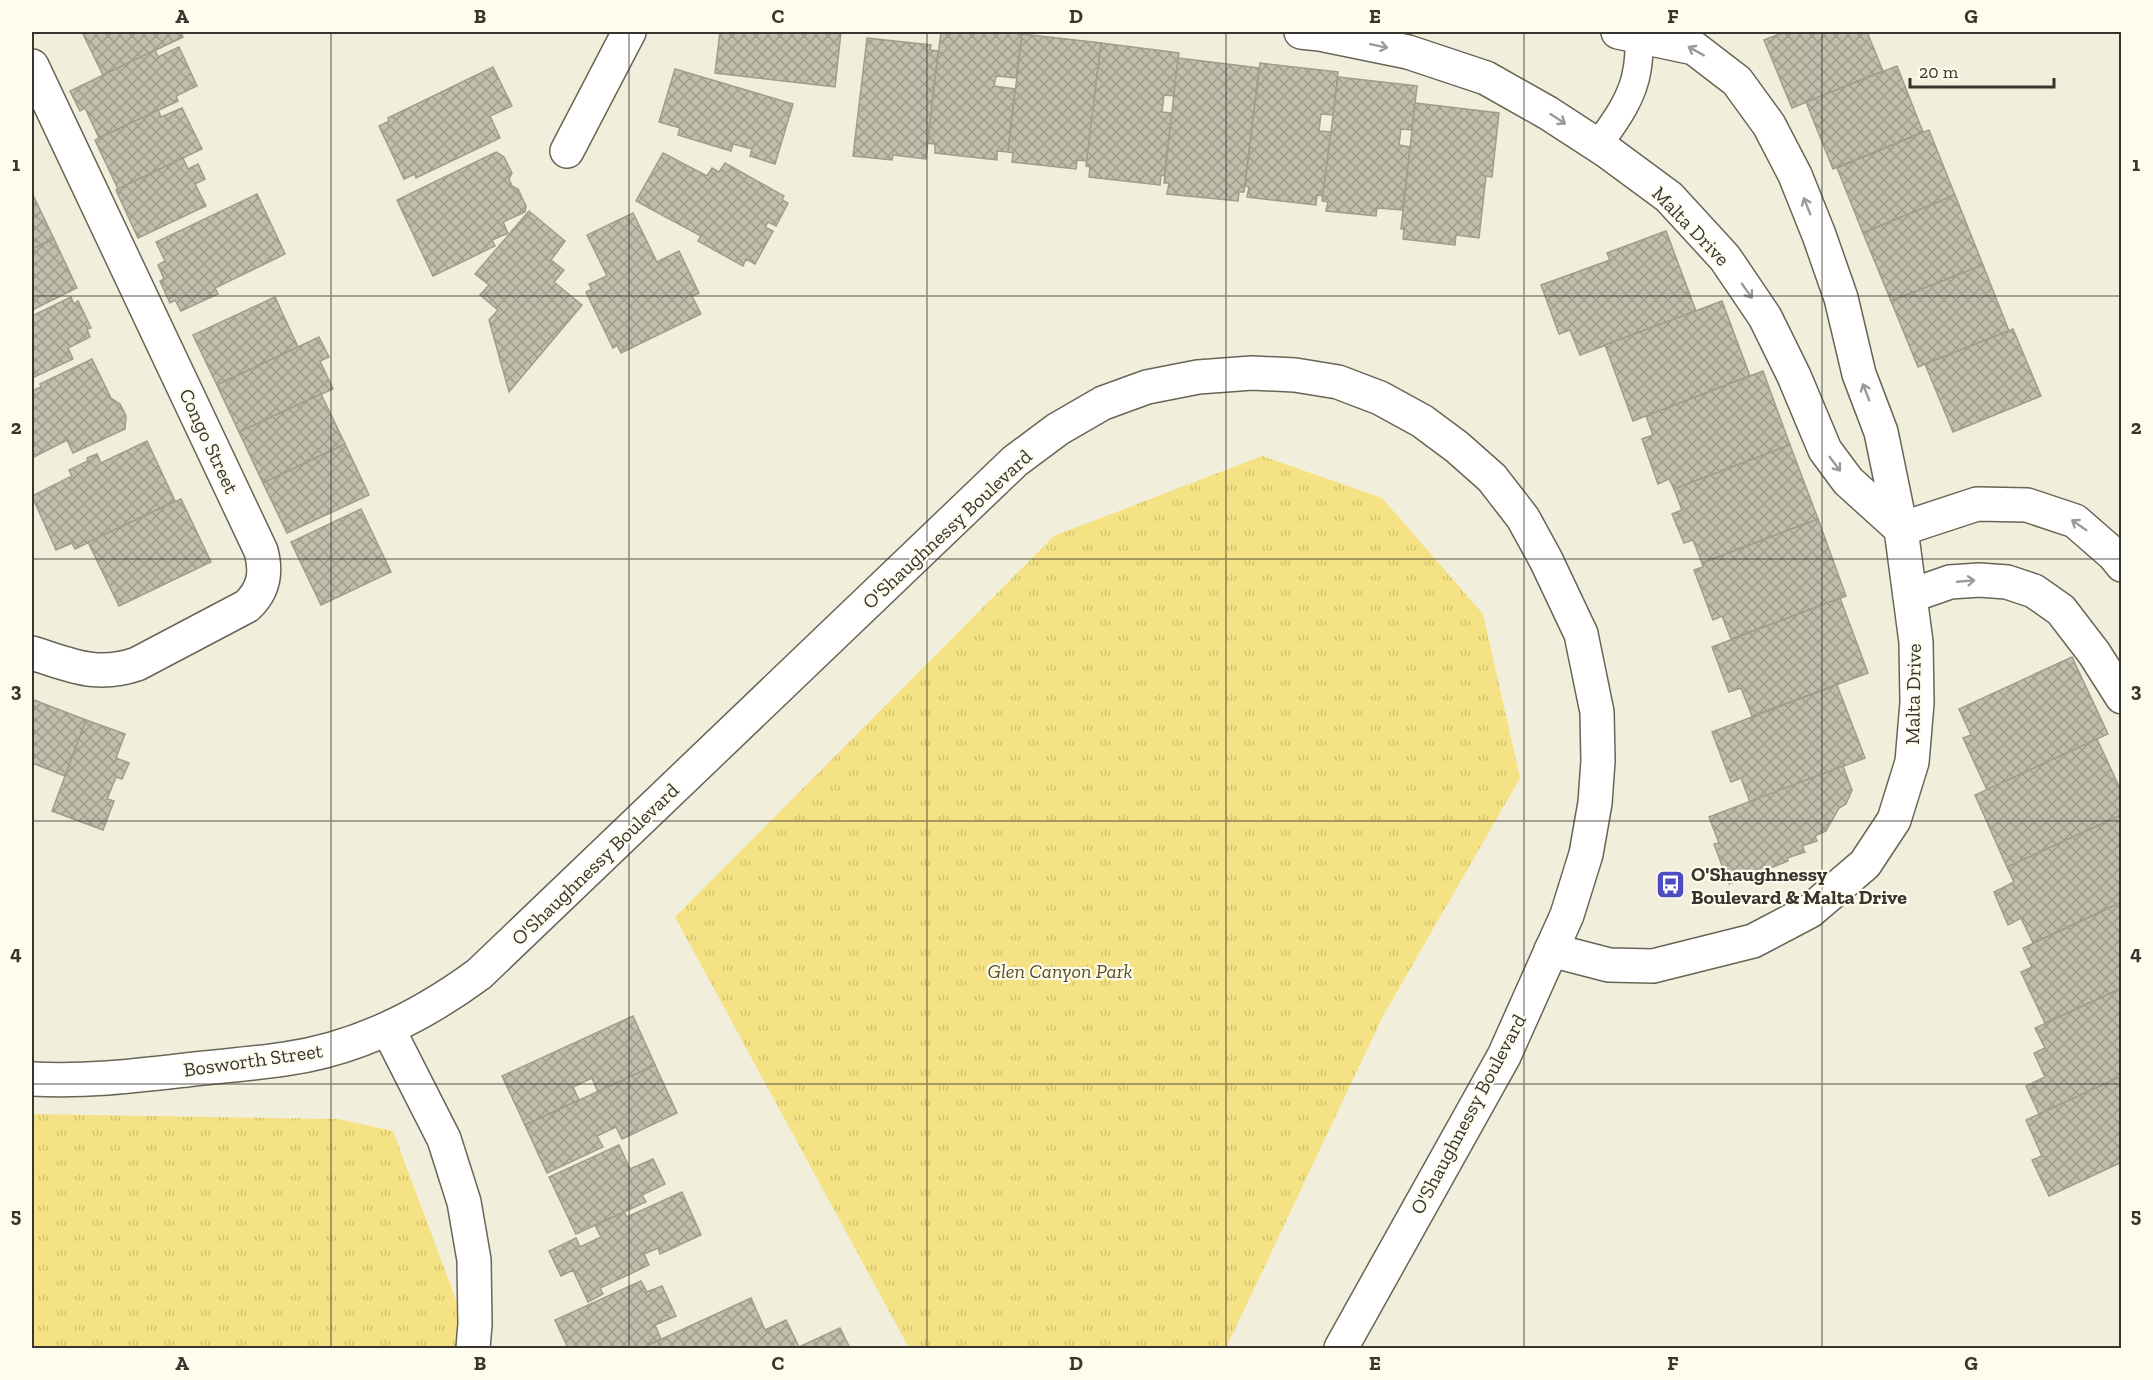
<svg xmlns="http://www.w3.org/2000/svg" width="2153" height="1380" font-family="'Zilla Slab',serif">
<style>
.park{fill:url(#park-tufts)}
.building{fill:url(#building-cross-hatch);stroke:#a09d8c;stroke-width:1.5}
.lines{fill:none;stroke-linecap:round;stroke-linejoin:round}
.lane-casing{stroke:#696556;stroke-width:30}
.street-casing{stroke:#696556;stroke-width:36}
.secondary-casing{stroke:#696556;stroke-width:36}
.lane{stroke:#fff;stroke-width:27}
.street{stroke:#fff;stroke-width:33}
.secondary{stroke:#fff;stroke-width:33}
.oneway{stroke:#9b9a96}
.grid{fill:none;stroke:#37352e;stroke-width:1.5;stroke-opacity:0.55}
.labels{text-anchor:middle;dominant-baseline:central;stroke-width:4.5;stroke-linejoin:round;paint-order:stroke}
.street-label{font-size:20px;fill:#37352e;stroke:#fefced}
.poi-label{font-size:20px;font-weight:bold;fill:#37352e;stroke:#fefced;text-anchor:start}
.park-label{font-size:20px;font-style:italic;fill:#584f24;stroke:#fefced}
.neatline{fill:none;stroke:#37352e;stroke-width:2}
.grid-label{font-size:20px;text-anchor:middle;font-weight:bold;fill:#37352e}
</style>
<defs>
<pattern id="park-tufts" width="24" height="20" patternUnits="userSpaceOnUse" patternTransform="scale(1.5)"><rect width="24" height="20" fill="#f5e284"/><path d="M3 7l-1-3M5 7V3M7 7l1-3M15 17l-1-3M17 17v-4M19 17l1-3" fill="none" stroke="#d3c272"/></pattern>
<pattern id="building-cross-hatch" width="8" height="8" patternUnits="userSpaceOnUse" patternTransform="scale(1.5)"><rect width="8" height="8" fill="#c1beac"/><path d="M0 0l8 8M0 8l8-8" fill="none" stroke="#9e9b8c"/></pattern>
</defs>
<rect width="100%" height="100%" fill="#f2eedc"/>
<!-- park -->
<g class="park">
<polygon points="1262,456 1382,498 1483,614 1520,778 1383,1016 1226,1348 909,1348 675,917 1054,536"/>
<polygon points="32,1114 338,1119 393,1131 474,1348 32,1348"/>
</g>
<!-- building -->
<g class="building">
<polygon points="82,32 181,32 183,37 103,75"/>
<polygon points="720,32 841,32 835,87 715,73"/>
<polygon points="941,32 1001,32 1022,34 1016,78 996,76 994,86 1015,89 1008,152 997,151 997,160 935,153 935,144 927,143"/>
<polygon points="1785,32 1867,32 1883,71 1792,108 1764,40"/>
<polygon points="1022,34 1101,43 1087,161 1077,160 1076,169 1012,162 1013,153 1008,152"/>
<polygon points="867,38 931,45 930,50 938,51 926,159 893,155 892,160 853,156"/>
<polygon points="1101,43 1179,53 1174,96 1164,95 1162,112 1172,113 1164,176 1161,175 1160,185 1089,177 1090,167 1086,166"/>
<polygon points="179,47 197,86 176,96 178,101 99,138 85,108 80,111 70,91 155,50 158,57"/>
<polygon points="1178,58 1259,68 1244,192 1239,192 1238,201 1167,194 1169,183 1164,183"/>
<polygon points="1260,63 1338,72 1333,115 1321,114 1319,131 1331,132 1323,196 1317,195 1316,205 1247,197 1249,187 1245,186"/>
<polygon points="1897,66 1923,132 1833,169 1806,102"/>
<polygon points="493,67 512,106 490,116 500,138 416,178 415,174 404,179 379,126 389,121 388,118"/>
<polygon points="675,69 793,104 775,164 750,156 752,149 733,144 731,151 678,135 680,128 659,122"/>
<polygon points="1338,77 1417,86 1412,130 1401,129 1399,145 1411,147 1402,210 1377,208 1376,216 1326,211 1328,202 1322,201"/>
<polygon points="1415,103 1499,113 1492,177 1486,176 1479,238 1456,235 1455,245 1403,239 1404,229 1401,229"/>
<polygon points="182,108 202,149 118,189 95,140 158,110 161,117"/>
<polygon points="1929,130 1955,195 1863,233 1837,168"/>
<polygon points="496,152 504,157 512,173 509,179 512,186 518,189 526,206 525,212 503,222 508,233 492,240 495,246 433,276 397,200"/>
<polygon points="663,153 707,176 712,168 719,172 725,163 784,196 782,200 788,203 776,226 768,222 765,227 773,231 755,264 746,259 743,266 698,241 701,236 636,201"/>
<polygon points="183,158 188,169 198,164 205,179 195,184 206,206 138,238 116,190"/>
<polygon points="32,193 54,239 32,249"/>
<polygon points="257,194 285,254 215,288 218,294 181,311 175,300 170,303 160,281 164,279 158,265 165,261 156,242"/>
<polygon points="1955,195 1983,265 1891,301 1863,233"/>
<polygon points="529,211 565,241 551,260 564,270 554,282 582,305 509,392 489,320 498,310 480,295 489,285 475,274"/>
<polygon points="633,213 657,262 679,251 699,293 692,296 701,314 621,353 617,345 613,348 586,292 592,289 589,284 607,276 587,235"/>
<polygon points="1666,231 1696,311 1580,355 1570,330 1559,334 1541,285 1610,260 1607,253"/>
<polygon points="54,239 77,288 32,310 32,249"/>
<polygon points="1983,265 2009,331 1918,367 1891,301"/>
<polygon points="71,297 74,304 78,301 91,328 87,329 90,337 68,348 73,359 32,378 32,316"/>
<polygon points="275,297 298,347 217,385 193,335"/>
<polygon points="1722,301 1750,376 1633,421 1605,345"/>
<polygon points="2013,329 2041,396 1953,432 1925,364"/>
<polygon points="319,337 329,357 320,361 333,389 239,432 217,385"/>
<polygon points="92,359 111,398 120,404 126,416 125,429 73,453 67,440 32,458 32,391 41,387 40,384"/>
<polygon points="1763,371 1790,445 1674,489 1669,479 1658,484 1642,439 1653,435 1646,416"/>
<polygon points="321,394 345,444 263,483 239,432"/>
<polygon points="147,441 175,501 75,549 72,543 56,550 32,496 72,476 69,470 88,461 87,458 97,454 101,463"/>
<polygon points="345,444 369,495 287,533 263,483"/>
<polygon points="1790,445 1818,519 1702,563 1693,540 1684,543 1672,514 1682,510 1674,489"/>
<polygon points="181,499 211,562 119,606 88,542"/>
<polygon points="361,509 391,572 321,605 291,542"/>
<polygon points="1818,519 1846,596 1731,639 1722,616 1713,620 1694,570 1703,567 1702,563"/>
<polygon points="1840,598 1868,673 1752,716 1741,688 1729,692 1712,647"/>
<polygon points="2072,657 2108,734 1987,790 1963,738 1971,735 1959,709"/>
<polygon points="1837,685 1865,758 1750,802 1741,778 1731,782 1712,732"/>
<polygon points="34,700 86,720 65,776 32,763 32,706"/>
<polygon points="86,720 125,734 116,758 129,763 122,779 116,777 107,799 114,801 103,830 52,811"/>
<polygon points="2097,739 2122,793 2122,815 2007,867 1975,795"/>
<polygon points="1843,766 1852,790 1846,804 1839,808 1826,831 1815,836 1817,841 1802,846 1805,852 1787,858 1788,861 1729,884 1714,844 1719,843 1709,817"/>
<polygon points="2119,816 2122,821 2122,902 2033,943 2021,918 2008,925 1994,892 2014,882 2007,867"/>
<polygon points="2122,902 2122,988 2045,1023 2021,972 2032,967 2023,948"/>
<polygon points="2122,988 2122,1076 2039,1114 2026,1086 2045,1077 2034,1053 2045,1048 2035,1028"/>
<polygon points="633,1016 655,1065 598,1092 592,1078 573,1087 579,1100 525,1125 502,1076"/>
<polygon points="655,1065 677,1113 622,1139 616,1127 597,1136 603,1147 547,1173 525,1125"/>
<polygon points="2122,1076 2122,1162 2049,1196 2032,1160 2042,1156 2026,1120"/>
<polygon points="619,1145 630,1169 653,1159 665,1184 642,1195 646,1202 576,1234 549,1177"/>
<polygon points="682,1192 701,1235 660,1254 658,1248 644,1254 649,1265 600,1288 603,1294 588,1302 573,1270 561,1276 549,1251 576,1238 580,1247 601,1237 595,1225 624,1212 627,1217"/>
<polygon points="641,1281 647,1292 662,1286 676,1316 655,1325 661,1339 642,1348 568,1348 555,1320"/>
<polygon points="751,1298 765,1330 786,1320 799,1347 642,1348"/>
<polygon points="840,1328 850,1348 796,1348 799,1347"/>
</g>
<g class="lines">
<defs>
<path id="lane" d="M1598,145C1614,123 1633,98 1637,70C1639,60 1639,48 1640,37"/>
<g id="street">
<polyline points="1301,32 1320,34 1408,52 1486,78 1548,113 1608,152 1669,197 1725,258 1765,317 1794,376 1825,450 1848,481 1901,529"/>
<path d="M32,66L261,551C267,573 264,590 247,606L137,664C96,678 71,665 32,653"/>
<polyline points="567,151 629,32"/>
<polyline points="1901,529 1977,504 2027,505 2075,521 2114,555 2122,565"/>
<polyline points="1910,596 1950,582 1979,580 2007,582 2034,591 2061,610 2094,653 2122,697"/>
<polyline points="1551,950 1609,965 1653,966 1753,941 1810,911 1865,864 1894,820 1912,762 1917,703 1916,642 1901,529 1881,432 1859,374 1841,298 1819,235 1795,175 1769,125 1737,81 1694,48 1618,32"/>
<polyline points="388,1029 444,1139 464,1202 474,1260 475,1324 473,1348"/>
</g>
<path id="secondary" d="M32,1079C84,1082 134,1076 186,1070C219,1066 252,1064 285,1059C357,1049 422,1016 479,974L1015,461L1058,429L1103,403L1147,387L1198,377L1252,373L1295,375L1338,382L1380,398L1422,421L1457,447L1492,478L1523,518L1546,560L1581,634L1597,712L1598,761L1595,803L1586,854L1567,915L1504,1056L1341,1348"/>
</defs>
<!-- lane casing -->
<use href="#lane" class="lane-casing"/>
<!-- street casing -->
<use href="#street" class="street-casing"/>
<!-- secondary casing -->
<use href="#secondary" class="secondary-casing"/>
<!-- lane -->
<use href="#lane" class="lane"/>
<!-- street -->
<use href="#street" class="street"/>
<!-- secondary -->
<use href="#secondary" class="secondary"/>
</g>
<!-- one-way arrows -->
<defs><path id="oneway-shaft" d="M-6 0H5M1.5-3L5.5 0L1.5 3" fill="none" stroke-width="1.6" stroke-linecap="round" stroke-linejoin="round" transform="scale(1.5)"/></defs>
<g class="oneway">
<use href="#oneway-shaft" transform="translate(1379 46) rotate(12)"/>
<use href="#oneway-shaft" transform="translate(1696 51) rotate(-151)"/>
<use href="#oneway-shaft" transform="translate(1558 119) rotate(33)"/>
<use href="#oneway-shaft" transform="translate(1807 206) rotate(-112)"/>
<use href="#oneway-shaft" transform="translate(1747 291) rotate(55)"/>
<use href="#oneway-shaft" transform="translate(1866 392) rotate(-111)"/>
<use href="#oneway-shaft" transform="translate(1835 464) rotate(53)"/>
<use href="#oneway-shaft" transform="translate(2079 525) rotate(-145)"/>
<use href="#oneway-shaft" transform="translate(1966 581) rotate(-5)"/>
</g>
<!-- grid -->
<path class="grid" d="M331,32V1348M629,32V1348M927,32V1348M1226,32V1348M1524,32V1348M1822,32V1348M32,296H2122M32,559H2122M32,821H2122M32,1084H2122"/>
<!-- icons -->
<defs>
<symbol id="bus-square" viewBox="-11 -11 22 22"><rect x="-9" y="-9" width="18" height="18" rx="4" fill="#4d4cc2" stroke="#fefced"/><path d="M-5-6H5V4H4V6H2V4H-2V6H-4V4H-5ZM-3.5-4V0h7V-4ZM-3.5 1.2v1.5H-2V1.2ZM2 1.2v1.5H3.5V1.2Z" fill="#fff"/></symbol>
</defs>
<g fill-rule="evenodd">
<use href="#bus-square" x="1654" y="868" width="33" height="33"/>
</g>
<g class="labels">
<!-- street labels -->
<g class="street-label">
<text transform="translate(1691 226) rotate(46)">Malta Drive</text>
<text transform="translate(209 441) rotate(65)">Congo Street</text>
<text transform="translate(947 529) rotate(-43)">O'Shaughnessy Boulevard</text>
<text transform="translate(1913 694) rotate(-89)">Malta Drive</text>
<text transform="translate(595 864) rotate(-44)">O'Shaughnessy Boulevard</text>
<text transform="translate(253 1060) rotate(-8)">Bosworth Street</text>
<text transform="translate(1468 1114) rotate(-62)">O'Shaughnessy Boulevard</text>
</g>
<!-- poi labels -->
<g class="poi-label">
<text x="1691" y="874">O'Shaughnessy<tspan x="1691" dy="23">Boulevard &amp; Malta Drive</tspan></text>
</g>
<!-- park labels -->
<g class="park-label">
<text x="1060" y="971">Glen Canyon Park</text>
</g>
</g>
<!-- border -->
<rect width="2153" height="1380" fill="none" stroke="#fefced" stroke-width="66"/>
<!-- scale -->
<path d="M1910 78v9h144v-9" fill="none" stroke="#37352e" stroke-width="3"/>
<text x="1919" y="78" font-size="18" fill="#37352e" stroke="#fefced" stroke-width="4.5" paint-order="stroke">20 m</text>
<rect x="33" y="33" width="2087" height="1314" class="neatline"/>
<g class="grid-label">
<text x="182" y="23">A</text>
<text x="480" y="23">B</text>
<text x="778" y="23">C</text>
<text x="1076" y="23">D</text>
<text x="1375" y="23">E</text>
<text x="1673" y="23">F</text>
<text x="1971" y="23">G</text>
<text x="16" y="171">1</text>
<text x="2136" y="171">1</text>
<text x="16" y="434">2</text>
<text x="2136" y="434">2</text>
<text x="16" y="697">3</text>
<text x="2136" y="697">3</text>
<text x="16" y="960">4</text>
<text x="2136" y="960">4</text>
<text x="16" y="1222">5</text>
<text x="2136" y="1222">5</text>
<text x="182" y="1370">A</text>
<text x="480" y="1370">B</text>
<text x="778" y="1370">C</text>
<text x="1076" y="1370">D</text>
<text x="1375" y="1370">E</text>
<text x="1673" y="1370">F</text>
<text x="1971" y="1370">G</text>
</g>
</svg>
